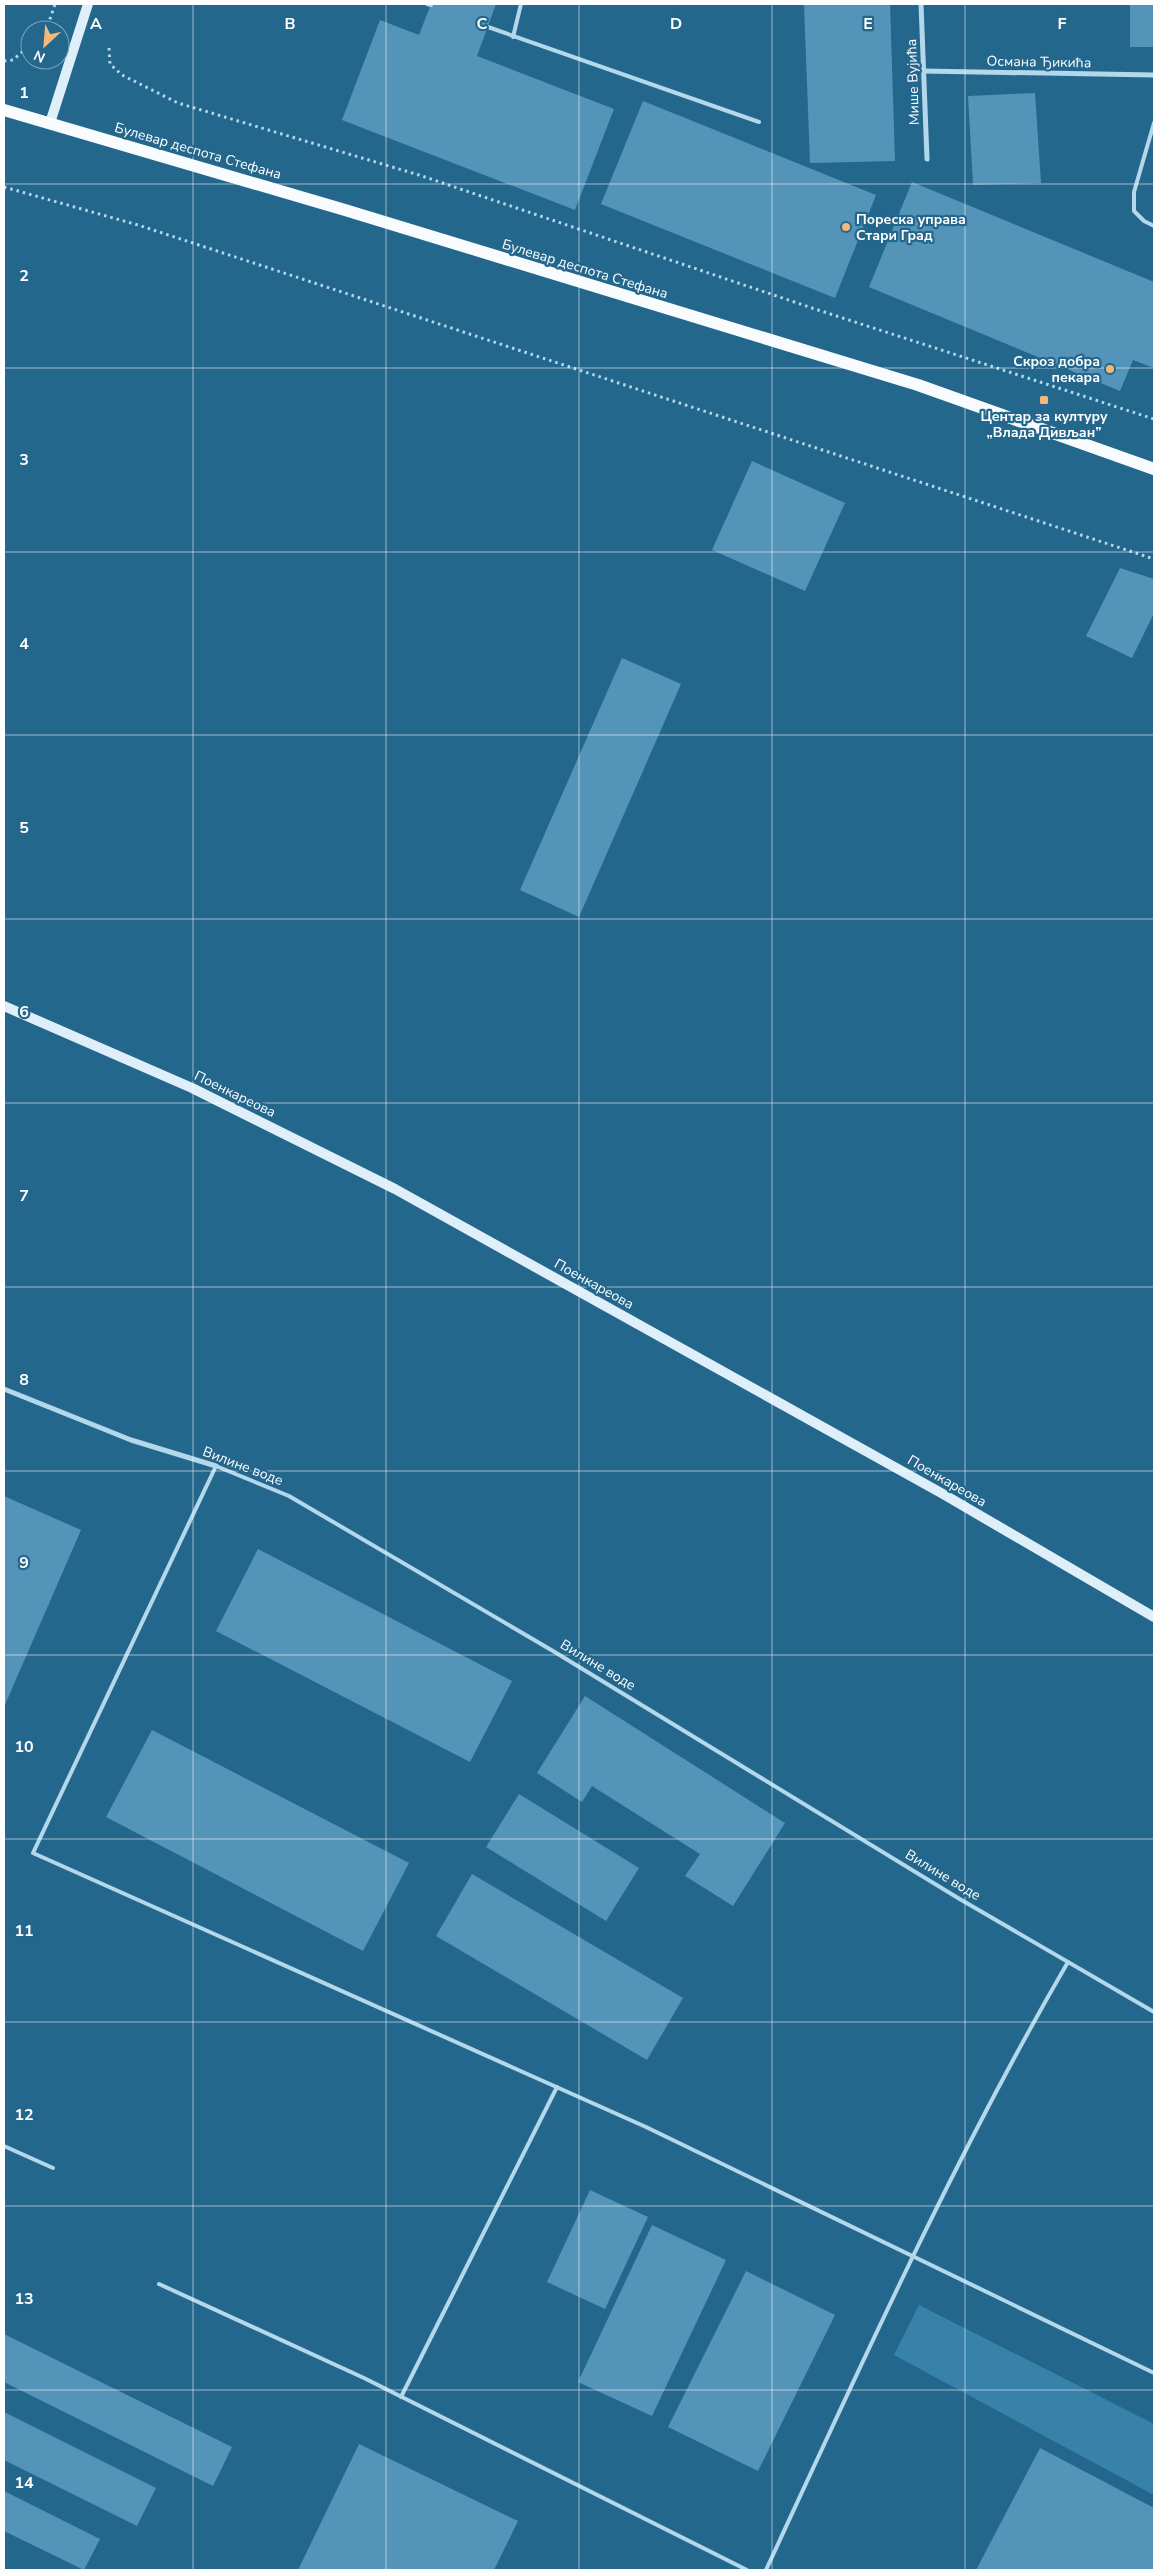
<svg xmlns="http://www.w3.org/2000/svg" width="1158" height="2574" font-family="'Nunito Sans',sans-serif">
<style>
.green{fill:#3882aa}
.building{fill:#5494b8}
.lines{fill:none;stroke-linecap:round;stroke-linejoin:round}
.path{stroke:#b3d8eb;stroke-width:3;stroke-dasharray:2.5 4;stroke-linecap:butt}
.lane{stroke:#b3d8eb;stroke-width:4}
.street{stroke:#b3d8eb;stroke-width:5}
.secondary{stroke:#dfeff9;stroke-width:10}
.primary{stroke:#f8fcff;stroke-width:12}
.grid{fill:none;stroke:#fff;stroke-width:1;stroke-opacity:0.55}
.poi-dot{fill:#f6b877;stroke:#24678d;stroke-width:2}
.labels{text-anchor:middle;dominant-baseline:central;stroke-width:4.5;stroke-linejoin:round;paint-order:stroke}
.street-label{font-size:14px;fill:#fff;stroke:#24678d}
.poi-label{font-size:14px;font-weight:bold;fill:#fff;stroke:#24678d;text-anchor:start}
.grid-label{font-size:16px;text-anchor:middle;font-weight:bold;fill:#fff;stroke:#24678d;stroke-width:4.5;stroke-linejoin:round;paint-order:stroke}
</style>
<rect width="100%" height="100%" fill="#24678d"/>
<!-- green -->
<polygon class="green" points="919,2305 1154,2424 1154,2495 894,2355"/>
<!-- building -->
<g class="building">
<polygon points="431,4 496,4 477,56 614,109 575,210 342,120 380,20 419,35"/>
<polygon points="804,4 890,4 895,161 810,163"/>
<rect x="1130" y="4" width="24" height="43"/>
<polygon points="1035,93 1041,183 973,185 968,96"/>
<polygon points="643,101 876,195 835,298 601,204"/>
<polygon points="912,182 1154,282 1154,368 1133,360 1120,391 869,287"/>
<polygon points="752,461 845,503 805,591 712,550"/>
<polygon points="1120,568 1154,579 1154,613 1132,658 1086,636"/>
<polygon points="622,658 681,684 579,917 520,890"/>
<polygon points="4,1496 81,1530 4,1707"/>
<polygon points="258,1549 512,1681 470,1762 216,1631"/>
<polygon points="585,1696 785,1823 733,1906 685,1876 700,1854 592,1786 582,1802 537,1773"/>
<polygon points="152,1730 409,1863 363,1951 106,1817"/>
<polygon points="519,1794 639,1868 606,1921 486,1847"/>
<polygon points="472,1874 683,1998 647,2060 436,1936"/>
<polygon points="590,2190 648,2217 605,2309 547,2282"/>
<polygon points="652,2225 726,2260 652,2416 578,2382"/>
<polygon points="746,2271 835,2315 758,2471 668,2427"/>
<polygon points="4,2334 232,2447 213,2486 4,2382"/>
<polygon points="4,2412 156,2488 137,2526 4,2460"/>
<polygon points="359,2444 518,2521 494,2570 298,2570"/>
<polygon points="1040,2448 1154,2508 1154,2570 976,2570"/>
<polygon points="4,2491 100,2539 84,2570 4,2531"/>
</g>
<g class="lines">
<!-- path -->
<g class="path">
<polyline points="43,30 48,25 55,4"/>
<polyline points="109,48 110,64 122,75 178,103 419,175 815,309 1154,419"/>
<polyline points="4,61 13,60 30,45"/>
<polyline points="4,187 138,225 1154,559"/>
</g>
<!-- lane -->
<g class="lane">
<polyline points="427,4 431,5"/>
<polyline points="488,27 759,122"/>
<polyline points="513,37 521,4"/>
<polyline points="1154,123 1134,192 1134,211 1144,221 1154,226"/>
<polyline points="1154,2012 958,1898 553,1651 289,1496 216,1466 33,1853 646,2127 1154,2373"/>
<polyline points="4,2146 53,2168"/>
<polyline points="159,2284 364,2378 747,2570"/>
<polyline points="401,2397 557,2087"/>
<path d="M766,2570C861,2365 954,2158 1068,1962"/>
</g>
<!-- street -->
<g class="street">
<polyline points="921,4 927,159"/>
<polyline points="923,71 1154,75"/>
<polyline points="4,1389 131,1440 216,1466"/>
</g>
<!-- secondary -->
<g class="secondary">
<polyline points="50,123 88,4"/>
<polyline points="4,1006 192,1088 395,1189 943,1494 1154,1617"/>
</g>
<!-- primary -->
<polyline class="primary" points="4,110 345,210 918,385 1154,469"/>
</g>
<!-- grid -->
<path class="grid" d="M193,4V2570M386,4V2570M579,4V2570M772,4V2570M965,4V2570M4,184H1154M4,368H1154M4,552H1154M4,735H1154M4,919H1154M4,1103H1154M4,1287H1154M4,1471H1154M4,1655H1154M4,1839H1154M4,2022H1154M4,2206H1154M4,2390H1154"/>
<!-- markers -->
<g class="poi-dot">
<circle cx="846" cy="227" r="5"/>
<circle cx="1110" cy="369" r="5"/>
<rect x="1039" y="395" width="10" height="10" rx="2.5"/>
</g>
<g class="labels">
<!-- street labels -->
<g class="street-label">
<text transform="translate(1039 62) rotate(1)">Османа Ђикића</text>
<text transform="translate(913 82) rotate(-92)">Мише Вујића</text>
<text transform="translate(198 151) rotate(16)">Булевар деспота Стефана</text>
<text transform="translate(585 269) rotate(17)">Булевар деспота Стефана</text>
<text transform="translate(235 1094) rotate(26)">Поенкареова</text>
<text transform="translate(594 1284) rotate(29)">Поенкареова</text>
<text transform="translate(243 1466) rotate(21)">Вилине воде</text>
<text transform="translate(947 1481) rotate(30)">Поенкареова</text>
<text transform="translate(598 1665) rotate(31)">Вилине воде</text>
<text transform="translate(943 1875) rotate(31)">Вилине воде</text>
</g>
<!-- poi labels -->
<g class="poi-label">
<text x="856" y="219">Пореска управа<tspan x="856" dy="16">Стари Град</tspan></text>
<text x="1100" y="361" text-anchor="end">Скроз добра<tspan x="1100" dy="16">пекара</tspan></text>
<text x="1044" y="416" text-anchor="middle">Центар за културу<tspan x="1044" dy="16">„Влада Дивљан”</tspan></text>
</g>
</g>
<g class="grid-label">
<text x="96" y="29">A</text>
<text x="290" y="29">B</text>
<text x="482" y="29">C</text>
<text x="676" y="29">D</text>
<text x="868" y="29">E</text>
<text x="1062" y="29">F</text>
<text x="24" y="98">1</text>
<text x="24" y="281">2</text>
<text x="24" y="465">3</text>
<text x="24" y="649">4</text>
<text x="24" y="833">5</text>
<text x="24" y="1017">6</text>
<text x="24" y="1201">7</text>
<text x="24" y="1385">8</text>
<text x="24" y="1568">9</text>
<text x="24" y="1752">10</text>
<text x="24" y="1936">11</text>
<text x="24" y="2120">12</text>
<text x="24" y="2304">13</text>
<text x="24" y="2488">14</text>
</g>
<!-- border -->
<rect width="1158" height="2574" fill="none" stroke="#ffffff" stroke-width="10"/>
<!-- north arrow -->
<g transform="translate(45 45) rotate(206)"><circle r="24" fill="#24678d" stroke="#7ca4bb"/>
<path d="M0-4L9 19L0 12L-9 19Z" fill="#f6b877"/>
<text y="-8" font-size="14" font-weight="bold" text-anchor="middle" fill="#ffffff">N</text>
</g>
</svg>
